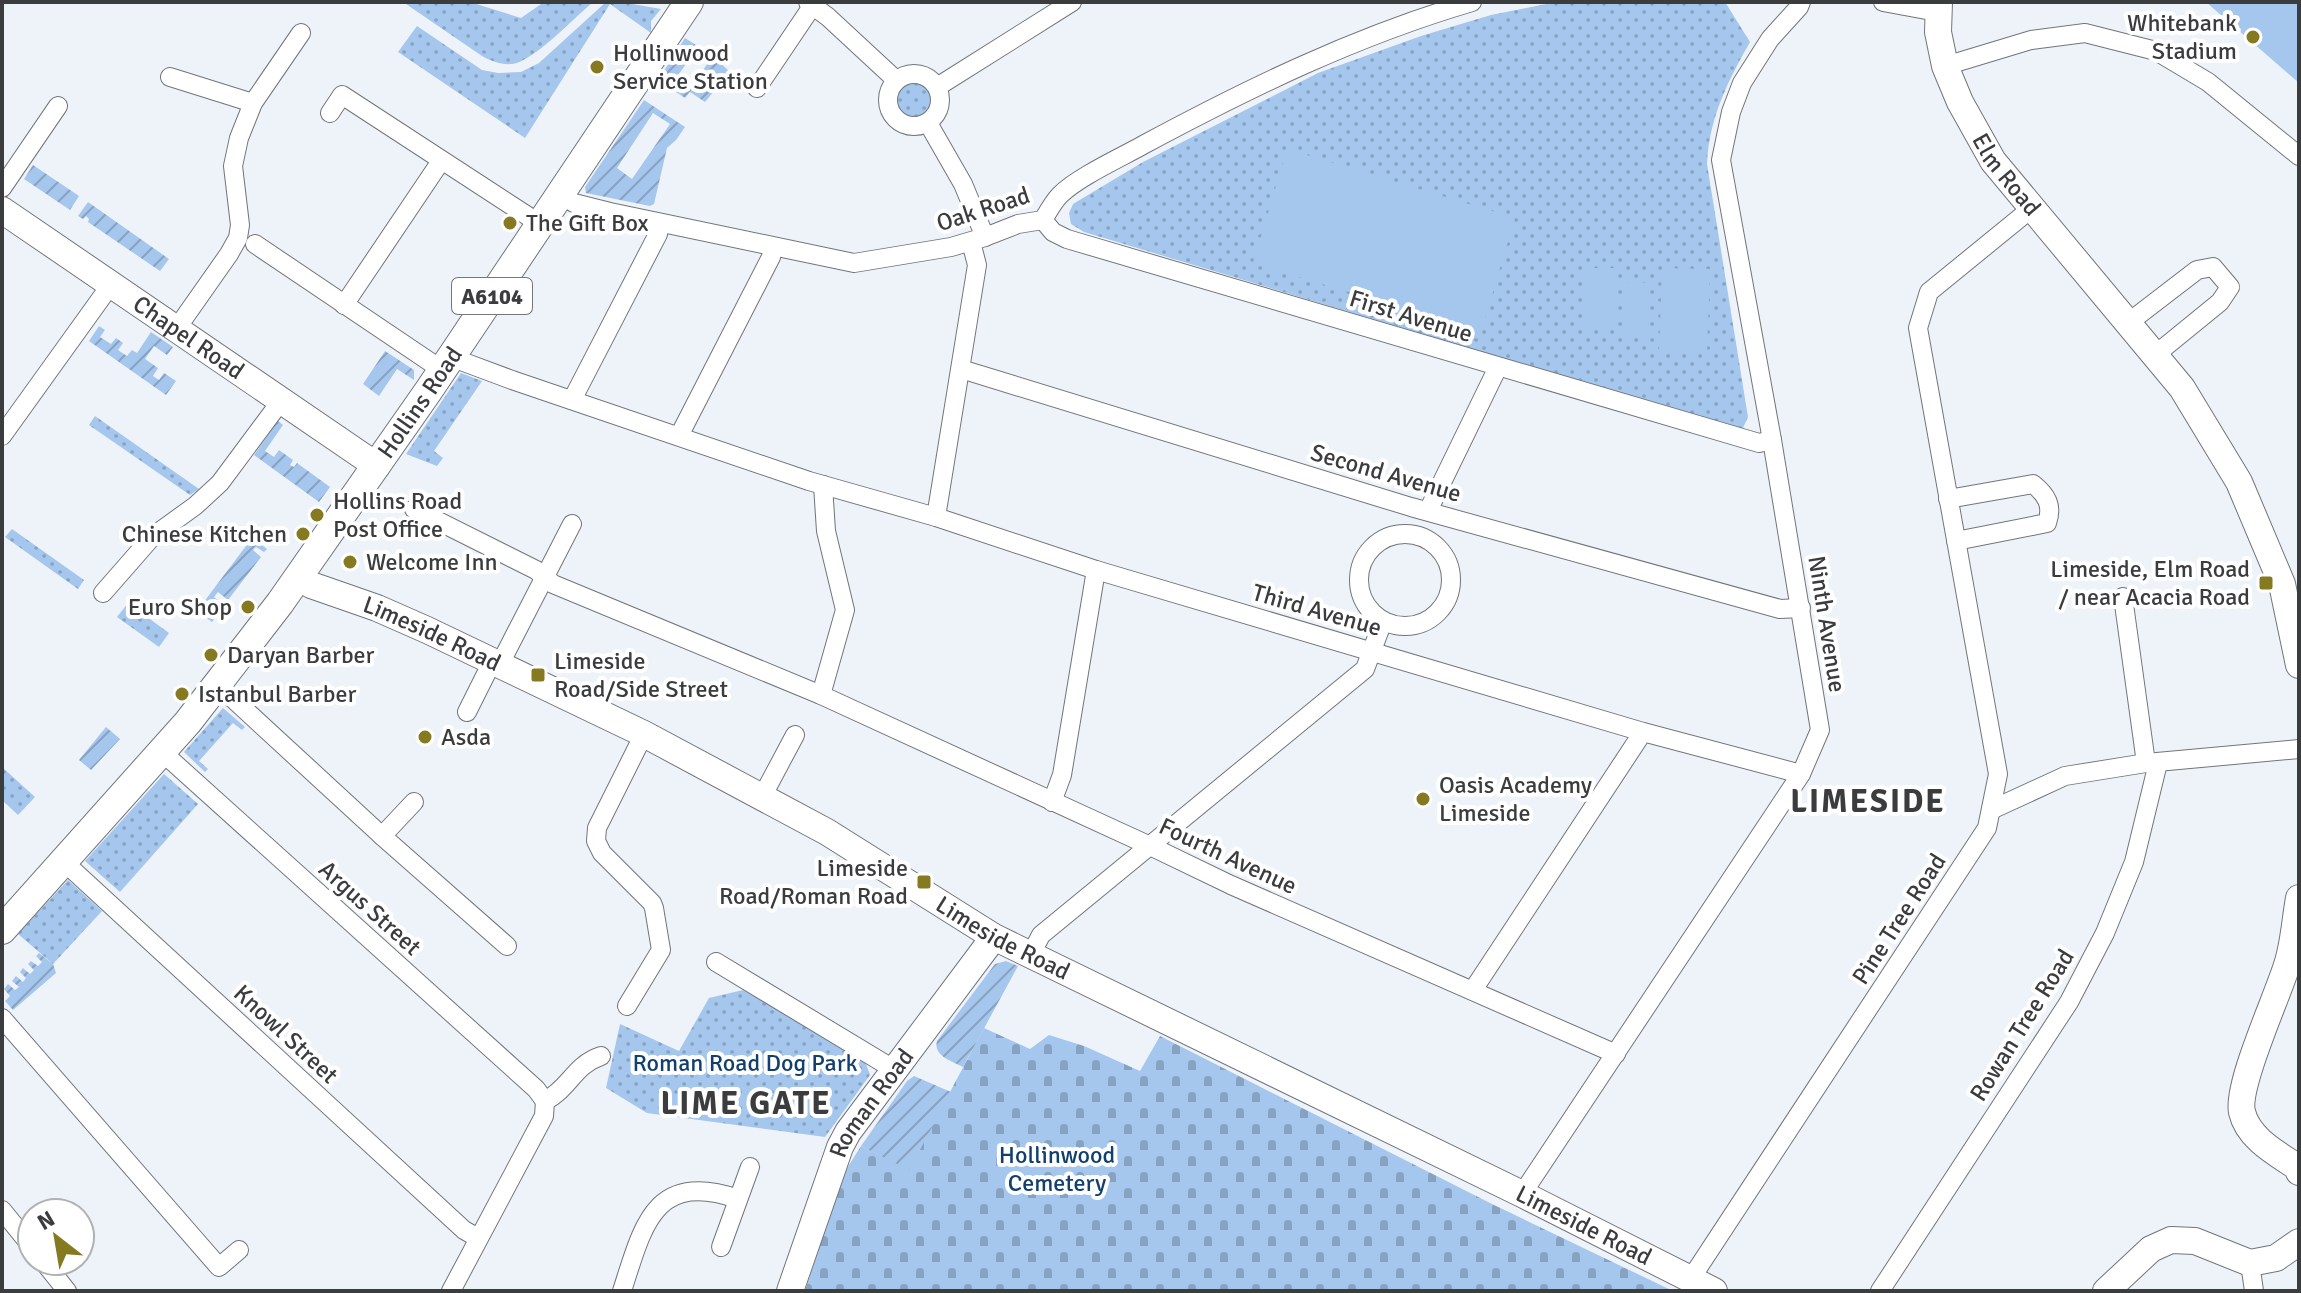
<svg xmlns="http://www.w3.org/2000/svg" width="2301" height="1293" font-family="Signika,sans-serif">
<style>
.grass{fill:url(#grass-dots)}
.cemetery{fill:url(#cemetery-stones)}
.garden{fill:url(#garden-furrows);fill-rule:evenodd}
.pitch{fill:#a5c6ed}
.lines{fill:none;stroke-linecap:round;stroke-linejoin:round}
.street-casing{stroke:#71757b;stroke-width:20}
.secondary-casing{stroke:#71757b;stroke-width:28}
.primary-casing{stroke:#71757b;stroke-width:30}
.street{stroke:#fff;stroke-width:18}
.secondary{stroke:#fff;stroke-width:26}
.primary{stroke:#fff;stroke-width:28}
.poi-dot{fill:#857a20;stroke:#fff;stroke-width:3}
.labels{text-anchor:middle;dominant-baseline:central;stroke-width:8;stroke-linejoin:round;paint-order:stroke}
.shield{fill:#fff;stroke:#757678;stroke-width:2}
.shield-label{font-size:22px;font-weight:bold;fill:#3a3c3e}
.poi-label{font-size:24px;fill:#3a3c3e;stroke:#fff;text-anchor:start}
.street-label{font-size:24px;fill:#3a3c3e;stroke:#fff}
.park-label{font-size:24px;fill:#12406e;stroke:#fff}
.district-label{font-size:32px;font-weight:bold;letter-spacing:2px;fill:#3a3c3e;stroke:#fff}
</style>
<defs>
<pattern id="grass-dots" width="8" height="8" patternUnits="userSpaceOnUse" patternTransform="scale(2)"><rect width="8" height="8" fill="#a5c6ed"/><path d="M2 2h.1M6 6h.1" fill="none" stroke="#87a2c1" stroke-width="1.8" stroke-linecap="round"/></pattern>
<pattern id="cemetery-stones" width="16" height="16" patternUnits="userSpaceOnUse" patternTransform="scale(2)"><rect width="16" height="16" fill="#a5c6ed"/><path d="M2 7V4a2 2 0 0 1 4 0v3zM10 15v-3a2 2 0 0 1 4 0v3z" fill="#87a2c1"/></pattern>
<pattern id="garden-furrows" width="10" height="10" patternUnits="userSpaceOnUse" patternTransform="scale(2)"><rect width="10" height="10" fill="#a5c6ed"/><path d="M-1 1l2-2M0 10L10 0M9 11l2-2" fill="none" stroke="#87a2c1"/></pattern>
</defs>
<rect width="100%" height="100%" fill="#eef3f9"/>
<!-- grass -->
<g class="grass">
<path d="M403,2H470L521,18L544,2H593C575,17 533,62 512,64C501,65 491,61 482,56Z"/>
<polygon points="606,2 621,2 661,9 651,21 651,33 610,4 525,138 398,52 417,26 482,70 498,73 521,72 539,63"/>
<path d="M1556,2H1725L1750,42C1728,81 1709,118 1707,164L1748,417L1742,430L1084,232L1071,224L1069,213L1073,204L1143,162L1318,73L1421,36L1491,15Z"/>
<circle cx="914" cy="100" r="19"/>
<polygon points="461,373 482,381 434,451 443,458 437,466 406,454"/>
<polygon points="95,416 199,489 190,495 89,425"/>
<polygon points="12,529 84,580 78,589 5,537"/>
<polygon points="128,603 169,633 159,647 117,617"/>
<polygon points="223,708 245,727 242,730 233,723 199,761 208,769 205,772 184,752"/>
<polygon points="2,767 35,797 18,815 2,800"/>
<polygon points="164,774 198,804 120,892 85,861"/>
<polygon points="68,880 102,911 53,964 18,934"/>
<polygon points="743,990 865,1061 870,1075 825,1137 647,1113 606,1088 620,1024 679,1051 709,998"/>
</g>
<!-- cemetery -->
<polygon class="cemetery" points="984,1028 1030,1049 1049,1035 1084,1046 1140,1071 1160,1036 1494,1205 1673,1291 805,1291 844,1173 861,1146 909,1169"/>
<!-- garden -->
<g class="garden">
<path d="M685,38L713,56L730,72L705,102L690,92L685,98L658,80ZM693,54L707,64L698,78L702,80L699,86L694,84L689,91L674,81Z"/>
<path d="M644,100L685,127L676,140L667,148L654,204L650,206L586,193L585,187ZM653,113L670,124L632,179L617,168Z"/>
<polygon points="33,165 79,196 70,210 24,179"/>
<polygon points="88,202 169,259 160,271 88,222 89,219 86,216 83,219 78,216"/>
<polygon points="99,326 105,330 100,337 111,344 116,338 123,343 118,350 127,356 132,350 137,353 151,332 173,347 167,355 154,346 145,359 158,368 153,376 159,380 164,373 176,381 166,395 89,341"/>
<polygon points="385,351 414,370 414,380 397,369 379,396 363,384"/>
<polygon points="278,421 283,425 265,451 274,457 279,450 293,460 290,465 294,467 297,463 330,487 319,502 254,455"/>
<polygon points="252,538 267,549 264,552 256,547 253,550 261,557 228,600 218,592 214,597 224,605 212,622 197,611"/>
<polygon points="106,727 120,739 91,770 79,760"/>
<polygon points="39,953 53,964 56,973 13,1010 5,1001 10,996 4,989 8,984 15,990 19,987 12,981 16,976 23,982 26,978 20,972 23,968 30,974 34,970 28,964 31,961 38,966 42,962 36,956"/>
<path d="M1006,961L1018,966L963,1067C952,1061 933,1056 937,1041L995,964Z"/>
<polygon points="914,1076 951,1092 909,1170 861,1146 907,1081"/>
</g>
<!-- pitch -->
<g class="pitch">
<polygon points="2207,2 2299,2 2299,83 2206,2"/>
<polygon points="1287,149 1515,218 1481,332 1253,263"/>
<rect x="1583" y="268" width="31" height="60"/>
<polygon points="1662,268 1710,269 1707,353 1659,352"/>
<polygon points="1624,282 1649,283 1648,338 1622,338"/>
</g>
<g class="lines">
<defs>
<g id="street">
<polyline points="808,2 828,17 896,80"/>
<polyline points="1883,2 1937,12"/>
<polyline points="1945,66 2031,40 2085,33 2156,51 2208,82 2299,156"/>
<circle cx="914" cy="100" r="26"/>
<polyline points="170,77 253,103"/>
<polyline points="937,87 1072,2"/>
<polyline points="757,88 815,2"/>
<polyline points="330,113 342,95 540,224"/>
<polyline points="928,123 963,184 985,237"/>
<polyline points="2,188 58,106"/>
<path d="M560,194L574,203L610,212L854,263L951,247L985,237L1018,224L1043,220C1048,212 1053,202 1060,195C1078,177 1120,158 1143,145C1249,88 1356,36 1472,2"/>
<polyline points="1043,220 1053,232 1067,239 1759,443 1772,440"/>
<polyline points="255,244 442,370"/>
<polyline points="344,305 441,161"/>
<polyline points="2128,323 2197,270 2213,267 2230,287 2220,302 2155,355"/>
<polyline points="177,328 229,254 238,238 240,225 233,166 239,138 253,103 301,33"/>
<polyline points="452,355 461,361 512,380 809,481 936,517 1096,570 1643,732 1801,774"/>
<polyline points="961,369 1411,507 1780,609 1801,608"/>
<polyline points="572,400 658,234 660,223"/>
<polyline points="2,436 112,283"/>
<polyline points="679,436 771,257 773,247"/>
<path d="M1948,499L2033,484C2047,495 2053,506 2047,523L1956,541"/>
<polyline points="414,509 536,570 553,584 821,695 1148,845 1231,885 1616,1054"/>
<polyline points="1428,511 1498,367"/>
<polyline points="936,517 977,265 971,242"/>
<circle cx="1405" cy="580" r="46"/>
<polyline points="103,593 152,537 195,506 220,483 281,401"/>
<polyline points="2123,597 2146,763"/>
<polyline points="218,685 382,836 507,946"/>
<polyline points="821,695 845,610 826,531 823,485"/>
<polyline points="467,712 487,672 503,658 572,524"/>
<polyline points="162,752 536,1089 545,1101"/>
<polyline points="762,797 795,735"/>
<polyline points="1052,802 1062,775 1096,570"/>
<polyline points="1991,810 2065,776 2146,763 2299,749"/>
<polyline points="382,836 414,802"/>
<polyline points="63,861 464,1230 478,1238"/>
<polyline points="1030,956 1041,935 1365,669 1383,621"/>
<polyline points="716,962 895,1070"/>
<polyline points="1473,990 1643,732"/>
<polyline points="627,1006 661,950 654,908 652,903 602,853 596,841 597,828 644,734"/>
<polyline points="2,1018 219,1267 239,1250"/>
<path d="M545,1101C570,1088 574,1065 601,1056"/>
<polyline points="1522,1194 1801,774 1820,730 1772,440 1721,160 1731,112 1742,83 1770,39 1799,7 1801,2"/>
<polyline points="2,1210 32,1247"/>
<polyline points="721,1247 750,1167"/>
<polyline points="43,1261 67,1291"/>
<polyline points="2250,1263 2254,1291"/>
<polyline points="1690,1280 1987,828 1998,774 1918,328 1929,292 2032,208"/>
<polyline points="451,1291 544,1116 545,1101"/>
<path d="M622,1291C643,1226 654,1170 738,1199"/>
<polyline points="1880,1291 2069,1002 2105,933 2134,862 2158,763"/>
</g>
<g id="secondary">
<path id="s1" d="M1939,2L1938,32L1945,66L1960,102L1993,161L2182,388L2239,482L2282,584L2299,665"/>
<path id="s2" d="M2,210L377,466"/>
<path id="s3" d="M300,577L311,585L377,608L427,630L644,734L827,832L994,937L1522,1194L1714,1291"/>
<path d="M2299,898C2295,920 2294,944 2287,965C2278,995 2236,1086 2242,1112C2248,1138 2276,1153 2297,1167L2299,1172"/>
<path id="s4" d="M790,1291L840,1147L848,1132L994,937"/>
<polyline points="2106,1291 2151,1249 2171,1240 2195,1241 2250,1263 2276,1258 2299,1242"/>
</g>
<g id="primary">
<path id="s5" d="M2,930L188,722L280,603L429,390L689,2"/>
</g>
</defs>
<!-- street casing -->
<use href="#street" class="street-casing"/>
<!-- secondary casing -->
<use href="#secondary" class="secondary-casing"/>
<!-- primary casing -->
<use href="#primary" class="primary-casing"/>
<!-- street -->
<use href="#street" class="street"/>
<!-- secondary -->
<use href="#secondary" class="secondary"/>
<!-- primary -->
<use href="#primary" class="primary"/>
</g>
<!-- markers -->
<g class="poi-dot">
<circle cx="2253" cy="37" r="8"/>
<circle cx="597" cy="67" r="8"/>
<circle cx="510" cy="223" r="8"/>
<circle cx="317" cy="515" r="8"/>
<circle cx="303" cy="534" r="8"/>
<circle cx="350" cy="562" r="8"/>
<rect x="2258" y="575" width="16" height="16" rx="4"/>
<circle cx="248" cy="607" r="8"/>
<circle cx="211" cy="655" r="8"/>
<rect x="530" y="667" width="16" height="16" rx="4"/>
<circle cx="182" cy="694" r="8"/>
<circle cx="425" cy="737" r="8"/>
<circle cx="1423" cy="799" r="8"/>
<rect x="916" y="874" width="16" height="16" rx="4"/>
</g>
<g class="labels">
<!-- shield labels -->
<rect class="shield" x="452" y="278" width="80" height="36" rx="6"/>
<g class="shield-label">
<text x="492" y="296">A6104</text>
</g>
<!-- poi labels -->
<g class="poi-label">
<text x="2237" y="23" text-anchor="end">Whitebank<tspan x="2237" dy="28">Stadium</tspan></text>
<text x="613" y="53">Hollinwood<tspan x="613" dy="28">Service Station</tspan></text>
<text x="526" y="223">The Gift Box</text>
<text x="333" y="501">Hollins Road<tspan x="333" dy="28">Post Office</tspan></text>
<text x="287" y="534" text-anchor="end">Chinese Kitchen</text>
<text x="366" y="562">Welcome Inn</text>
<text x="2250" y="569" text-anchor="end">Limeside, Elm Road<tspan x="2250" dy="28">/ near Acacia Road</tspan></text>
<text x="232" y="607" text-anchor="end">Euro Shop</text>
<text x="227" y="655">Daryan Barber</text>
<text x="554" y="661">Limeside<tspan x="554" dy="28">Road/Side Street</tspan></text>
<text x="198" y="694">Istanbul Barber</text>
<text x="441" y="737">Asda</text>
<text x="1439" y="785">Oasis Academy<tspan x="1439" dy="28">Limeside</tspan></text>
<text x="908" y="868" text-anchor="end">Limeside<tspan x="908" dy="28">Road/Roman Road</tspan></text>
</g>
<!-- street labels -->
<g class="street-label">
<text stroke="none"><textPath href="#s1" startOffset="190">Elm Road</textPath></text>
<text transform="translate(983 209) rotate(-18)">Oak Road</text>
<text transform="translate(1411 316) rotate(17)">First Avenue</text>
<text stroke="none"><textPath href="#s2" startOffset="226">Chapel Road</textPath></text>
<text stroke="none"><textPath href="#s5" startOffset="674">Hollins Road</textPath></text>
<text transform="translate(1386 473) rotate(16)">Second Avenue</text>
<text transform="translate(1317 610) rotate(16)">Third Avenue</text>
<text transform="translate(1827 624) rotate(81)">Ninth Avenue</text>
<text stroke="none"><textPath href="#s3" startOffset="144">Limeside Road</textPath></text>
<text transform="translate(1228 856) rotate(25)">Fourth Avenue</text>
<text transform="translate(370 908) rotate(42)">Argus Street</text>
<text transform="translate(1899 919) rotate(-57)">Pine Tree Road</text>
<text stroke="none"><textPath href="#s3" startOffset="792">Limeside Road</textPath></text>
<text transform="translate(2022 1025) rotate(-58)">Rowan Tree Road</text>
<text transform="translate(286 1034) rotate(43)">Knowl Street</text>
<text stroke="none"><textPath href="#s4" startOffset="206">Roman Road</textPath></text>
<text stroke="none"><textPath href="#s3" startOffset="1440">Limeside Road</textPath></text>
</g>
<!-- park labels -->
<g class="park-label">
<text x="745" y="1063">Roman Road Dog Park</text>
<text x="1057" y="1155">Hollinwood<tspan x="1057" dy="28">Cemetery</tspan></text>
</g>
<!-- district labels -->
<g class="district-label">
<text x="1868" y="801">LIMESIDE</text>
<text x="746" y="1103">LIME GATE</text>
</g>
</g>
<!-- border -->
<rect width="2301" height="1293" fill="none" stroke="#3a3c3e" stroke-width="8"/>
<!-- north arrow -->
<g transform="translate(56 1237) rotate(329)"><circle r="38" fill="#ffffff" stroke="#b0b1b2" stroke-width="2"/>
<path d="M0-6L14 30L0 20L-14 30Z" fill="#857a20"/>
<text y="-12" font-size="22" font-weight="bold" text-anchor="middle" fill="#3a3c3e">N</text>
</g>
</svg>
